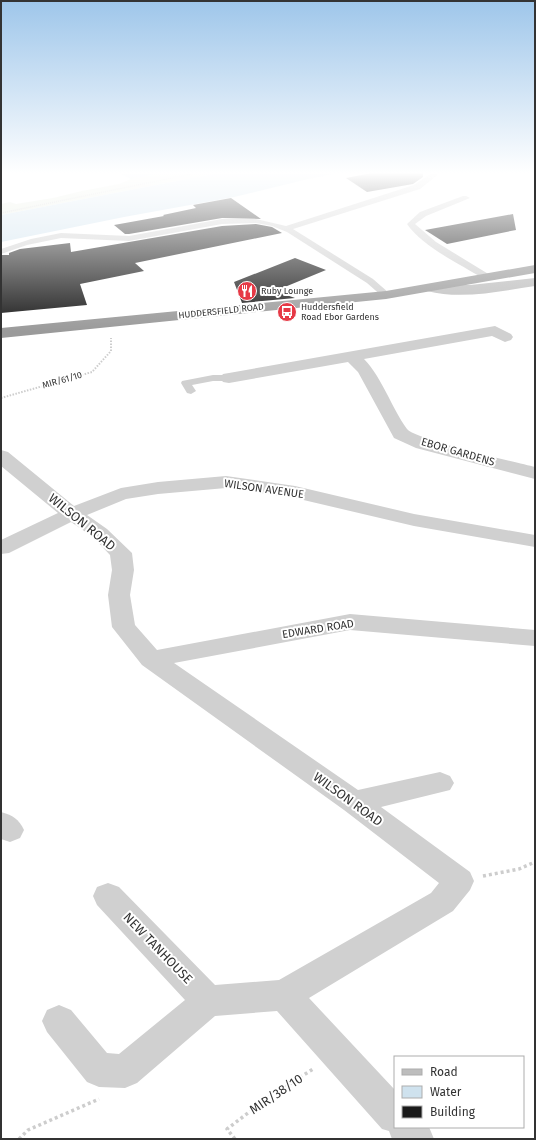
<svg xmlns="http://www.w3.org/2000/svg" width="536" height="1140" font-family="'Fira Sans',sans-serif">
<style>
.green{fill:#e6ecdf}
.water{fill:#cfe2ee}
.building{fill:#1a1a1a}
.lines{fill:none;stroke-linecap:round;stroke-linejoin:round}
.path-far2{stroke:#cdcdcd;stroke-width:1.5;stroke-dasharray:1 1;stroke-linecap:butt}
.path-far1{stroke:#cdcdcd;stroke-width:2;stroke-dasharray:1.5 1.5;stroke-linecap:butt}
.path{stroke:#cdcdcd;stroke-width:3.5;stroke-dasharray:3 3;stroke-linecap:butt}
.lane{fill:#d0d0d0;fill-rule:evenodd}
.street{fill:#d0d0d0;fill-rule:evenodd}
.secondary{fill:#bdbdbd;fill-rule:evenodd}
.highway{fill:#9a9a9a;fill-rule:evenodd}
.labels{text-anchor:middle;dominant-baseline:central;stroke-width:4;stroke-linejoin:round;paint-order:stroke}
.far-poi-label{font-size:9px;fill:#333;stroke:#fff;text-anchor:start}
.far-street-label{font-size:9px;fill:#333;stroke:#fff}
.street-label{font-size:11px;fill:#333;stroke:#fff}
.near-street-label{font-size:13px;fill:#333;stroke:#fff}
</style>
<rect width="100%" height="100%" fill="#fff"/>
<!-- green -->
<polygon class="green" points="169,172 223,172 1,215 1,204 10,202 16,204 53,198 82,191 119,184 131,179"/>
<!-- water -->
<g class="water">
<polygon points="116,172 169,172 131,179"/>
<polygon points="223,172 344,172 308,179 234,197 124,217 1,242 1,215"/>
</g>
<!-- building -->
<g class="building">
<polygon points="377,172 423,172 423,177 413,184 367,192 346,178"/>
<polygon points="231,198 261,219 222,218 129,234 125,234 114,225 164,216 163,215 196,208 193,205"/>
<polygon points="513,214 516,230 447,244 425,230"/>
<polygon points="256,224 272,227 282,233 135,263 144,271 80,284 87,305 1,313 1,255 9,255 9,253 20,249 70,243 71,252 222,226"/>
<polygon points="295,258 326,270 275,291 295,298 242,303 234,282"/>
</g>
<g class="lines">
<!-- path-far2 -->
<polyline class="path-far2" points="1,213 201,172"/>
<!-- path-far1 -->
<polyline class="path-far1" points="1,398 92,372 111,351 111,338"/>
<!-- path -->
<g class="path">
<polyline points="483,876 519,869 535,862"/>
<polyline points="19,1139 28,1130 99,1099"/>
<polyline points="235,1139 227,1129 265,1100 313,1069"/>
</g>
<!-- lane -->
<g class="lane">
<polygon points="433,172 441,172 420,189 293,229 373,279 389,293 390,295 386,298 383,297 367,283 287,232 272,226 256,223 222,224 129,241 61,238 27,245 1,254 1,249 31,239 61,233 129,236 222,219 256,219 286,226 414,185"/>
<path d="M463,196H466L470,198L426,216L415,224L436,242L490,275L491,277L490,279H484C460,264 423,247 407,224L420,212Z"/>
<polygon points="213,375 229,375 234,378 229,381 213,381 192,385 196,391 191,394 187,393 181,383 182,381"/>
</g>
<!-- street -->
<g class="street">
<path d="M495,326L511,334L513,337L511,340L505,342L492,336L364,359C383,379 391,407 407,429C416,440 515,462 535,467V479L416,448L394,438L358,372L348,362L229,383L223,382L220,378L223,374L229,373Z"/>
<polygon points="1,450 8,452 74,506 121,488 158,482 226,476 295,486 414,514 535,535 535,547 414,526 295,498 226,488 158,494 126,499 87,515 107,529 132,553 134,570 130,595 135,625 157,650 350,614 535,630 535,646 350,630 174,663 358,790 440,772 450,776 454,783 450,790 381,807 470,872 474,881 470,890 453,911 309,998 395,1090 395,1127 429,1127 434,1139 392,1139 389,1131 382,1129 277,1011 215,1016 137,1083 125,1088 99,1087 87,1082 47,1032 42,1021 47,1010 59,1005 71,1010 107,1053 119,1054 185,1000 97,905 93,896 97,887 108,883 119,887 215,985 279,980 431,893 439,883 344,810 142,665 112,627 108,595 112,570 110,555 93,537 71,522 9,553 1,554 1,540 58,513 1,466"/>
<path d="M1,812C12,815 19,819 24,830L20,838L10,842L1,839Z"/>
</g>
<!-- secondary -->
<path class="secondary" d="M535,278V286C500,291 462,300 427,291L425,288L427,285L432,284L470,285Z"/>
<!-- highway -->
<polygon class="highway" points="535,265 535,273 386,299 1,338 1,328 386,291"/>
</g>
<!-- sky -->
<linearGradient id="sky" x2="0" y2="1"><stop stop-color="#9ec6ea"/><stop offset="0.52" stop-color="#fff"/><stop offset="1" stop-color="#fff" stop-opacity="0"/></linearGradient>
<rect width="536" height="332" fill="url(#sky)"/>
<!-- icons -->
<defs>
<symbol id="restaurant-disc" viewBox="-11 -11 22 22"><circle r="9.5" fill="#e63946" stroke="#fff"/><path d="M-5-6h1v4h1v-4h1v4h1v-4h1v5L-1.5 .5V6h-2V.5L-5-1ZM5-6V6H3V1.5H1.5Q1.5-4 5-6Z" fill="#fff"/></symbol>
<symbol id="bus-disc" viewBox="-11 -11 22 22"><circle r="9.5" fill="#e63946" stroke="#fff"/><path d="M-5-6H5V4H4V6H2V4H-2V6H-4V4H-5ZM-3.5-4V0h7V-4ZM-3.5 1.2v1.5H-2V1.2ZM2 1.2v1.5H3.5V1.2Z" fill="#fff"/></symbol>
</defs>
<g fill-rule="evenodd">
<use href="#restaurant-disc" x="236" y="280" width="22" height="22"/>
<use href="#bus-disc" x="276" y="301" width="22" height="22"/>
</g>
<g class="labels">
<!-- far-poi labels -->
<g class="far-poi-label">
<text x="261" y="291">Ruby Lounge</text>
<text x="301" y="307">Huddersfield<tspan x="301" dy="10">Road Ebor Gardens</tspan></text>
</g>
<!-- far-street labels -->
<g class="far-street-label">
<text transform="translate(221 311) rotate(-6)">HUDDERSFIELD ROAD</text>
<text transform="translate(62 380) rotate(-16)">MIR/61/10</text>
</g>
<!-- street labels -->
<g class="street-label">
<text transform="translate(458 452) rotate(16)">EBOR GARDENS</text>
<text transform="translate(264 489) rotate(8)">WILSON AVENUE</text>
<text transform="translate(318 629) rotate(-9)">EDWARD ROAD</text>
</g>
<!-- near-street labels -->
<g class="near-street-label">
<text transform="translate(82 522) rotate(39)">WILSON ROAD</text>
<text transform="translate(348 799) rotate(36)">WILSON ROAD</text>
<text transform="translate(158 948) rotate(46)">NEW TANHOUSE</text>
<text transform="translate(276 1094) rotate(-34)">MIR/38/10</text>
</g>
</g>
<!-- border -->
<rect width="536" height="1140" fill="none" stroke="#333333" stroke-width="4"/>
<!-- legend -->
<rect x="394" y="1056" width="130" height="72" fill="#ffffff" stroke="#adadad"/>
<rect x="402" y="1069" width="20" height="6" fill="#bdbdbd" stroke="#adadad"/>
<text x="430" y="1076" font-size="12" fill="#333333">Road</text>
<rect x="402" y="1086" width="20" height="12" fill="#cfe2ee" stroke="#adadad"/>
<text x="430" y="1096" font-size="12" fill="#333333">Water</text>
<rect x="402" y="1106" width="20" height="12" fill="#1a1a1a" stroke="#adadad"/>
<text x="430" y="1116" font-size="12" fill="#333333">Building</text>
</svg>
